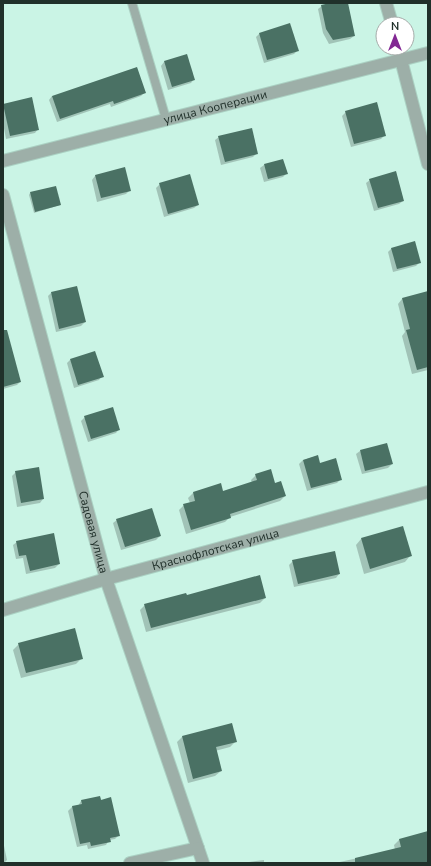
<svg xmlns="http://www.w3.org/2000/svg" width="431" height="866" font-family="'Nunito Sans',sans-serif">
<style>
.shadow{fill:#0003}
.building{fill:#4a7164}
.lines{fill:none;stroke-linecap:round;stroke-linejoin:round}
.service-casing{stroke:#abd1c3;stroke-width:10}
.minor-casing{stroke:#abd1c3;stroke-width:14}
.service{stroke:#9dafa8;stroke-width:8}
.minor{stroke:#9dafa8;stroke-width:12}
.labels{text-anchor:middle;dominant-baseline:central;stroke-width:4;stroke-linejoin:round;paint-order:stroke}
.street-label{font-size:12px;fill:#20302a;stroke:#fff}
</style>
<rect width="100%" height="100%" fill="#caf4e5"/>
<!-- shadow -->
<g class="shadow">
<polygon points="335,3 347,3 354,36 350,39 329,44 323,33 318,9 322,6"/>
<polygon points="259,34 298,50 294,54 264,63 256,37"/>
<polygon points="164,62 194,79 191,83 168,90 161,66"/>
<polygon points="145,92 141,96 111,107 110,104 57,122 49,100 52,96"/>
<polygon points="3,104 38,129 35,133 6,139 3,123"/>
<polygon points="346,112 385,135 381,139 351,147 342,116"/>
<polygon points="219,137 257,153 253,157 221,165 215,140"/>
<polygon points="264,165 286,174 283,177 264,182 260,168"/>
<polygon points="95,176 130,190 126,194 97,202 92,180"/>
<polygon points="370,180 403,201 399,204 374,211 366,183"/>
<polygon points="160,184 198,205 194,208 164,217 156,188"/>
<polygon points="30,193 60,205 34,213 29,195"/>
<polygon points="392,248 420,262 416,266 393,272 388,252"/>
<polygon points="428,292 428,370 412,374 402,336 405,332 398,304 402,299"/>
<polygon points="51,293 85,322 81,326 56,332 48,296"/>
<polygon points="3,349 20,382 17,385 3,389"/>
<polygon points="70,360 102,376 99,380 74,388 67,363"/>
<polygon points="85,417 119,429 116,433 88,442 81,421"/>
<polygon points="360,451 392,464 388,468 362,474 356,454"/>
<polygon points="317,456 319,464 341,479 337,483 307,491 299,464 303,460"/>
<polygon points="16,472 43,499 40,503 17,507 12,476"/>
<polygon points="256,475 275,484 285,496 280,501 230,517 225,522 186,534 179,510 184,505 190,503 188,498 193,493 223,493 252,483 251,480"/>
<polygon points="117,520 160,536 156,540 121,550 113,523"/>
<polygon points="361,539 410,556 405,562 364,574 356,545"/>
<polygon points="17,542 59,564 55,568 26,574 23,558 16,559 13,545"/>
<polygon points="293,561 339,574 336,578 294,587 289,565"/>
<polygon points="265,598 260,603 146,632 140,610 145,605"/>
<polygon points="19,644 82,658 76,664 21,678 13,650"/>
<polygon points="182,737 236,741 230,747 215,751 221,771 215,776 188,783 177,742"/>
<polygon points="100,797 119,835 115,839 109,840 106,845 88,849 87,845 77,847 68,811 72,807 78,806 81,801"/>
<polygon points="428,832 428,863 335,863 395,850 394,845 399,840"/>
<polygon points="3,841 7,860 4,863 3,863"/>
<polygon points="264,860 264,863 242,863"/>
</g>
<!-- building -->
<g class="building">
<polygon points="330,3 348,3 355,36 333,40 326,29 321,5"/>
<polygon points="290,23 299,51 267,60 259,33"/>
<polygon points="187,54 195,80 172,87 164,61"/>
<polygon points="137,67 146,93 114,104 113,101 60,119 52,96"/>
<polygon points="32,97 39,130 10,136 3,104"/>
<polygon points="377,102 386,136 354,144 345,111"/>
<polygon points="252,128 258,154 225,162 218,136"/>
<polygon points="283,159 288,174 268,179 264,164"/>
<polygon points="125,167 131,191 101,198 95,175"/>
<polygon points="396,171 404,201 378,208 369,179"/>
<polygon points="190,174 199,205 168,214 159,183"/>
<polygon points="56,186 61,205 35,212 30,192"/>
<polygon points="415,241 421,263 397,269 391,248"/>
<polygon points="77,286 86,322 59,329 51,292"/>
<polygon points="428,291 428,367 417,370 406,330 410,329 402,298"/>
<polygon points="3,330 7,330 21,382 3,387"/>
<polygon points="95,351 104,377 78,385 70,359"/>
<polygon points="113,407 120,430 91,439 84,416"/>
<polygon points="387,443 393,464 365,471 360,450"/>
<polygon points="318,455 320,463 336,458 342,480 311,488 303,460"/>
<polygon points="39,467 44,499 21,503 15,471"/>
<polygon points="271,469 275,483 281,481 286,496 230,514 231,518 191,530 183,504 195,501 193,492 221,483 223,491 257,480 255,474"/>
<polygon points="152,508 161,536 125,547 116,519"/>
<polygon points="403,526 412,556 370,569 361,538"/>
<polygon points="54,533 60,564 30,571 26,555 19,556 16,541"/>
<polygon points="335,551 340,574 298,584 292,560"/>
<polygon points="260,575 266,598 151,628 144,604 186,593 187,595"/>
<polygon points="75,628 83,659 26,673 18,643"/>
<polygon points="232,723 237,742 216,747 222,771 193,779 182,736"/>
<polygon points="100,796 101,800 111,797 120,836 110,838 111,842 91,846 90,842 80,844 72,806 82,804 81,800"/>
<polygon points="428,831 428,863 355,863 355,858 401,847 399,839"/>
</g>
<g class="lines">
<defs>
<polyline id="service" points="132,3 166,119"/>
<g id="minor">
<polyline points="386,3 392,24"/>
<polyline points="398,48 428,164"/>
<path id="s1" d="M3,161L428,53"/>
<path id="s2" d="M3,195L106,579L203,863"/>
<path id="s3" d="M3,610L106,579L428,492"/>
<polyline points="130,863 198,848"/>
</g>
</defs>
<!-- service casing -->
<use href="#service" class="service-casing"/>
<!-- minor casing -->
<use href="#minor" class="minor-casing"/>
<!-- service -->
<use href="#service" class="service"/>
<!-- minor -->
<use href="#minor" class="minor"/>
</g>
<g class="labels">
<!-- street labels -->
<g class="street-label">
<text stroke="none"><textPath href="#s1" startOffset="219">улица Кооперации</textPath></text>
<text stroke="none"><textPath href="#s2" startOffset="349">Садовая улица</textPath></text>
<text stroke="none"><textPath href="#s3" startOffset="221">Краснофлотская улица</textPath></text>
</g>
</g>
<!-- border -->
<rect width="431" height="866" fill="none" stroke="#20302a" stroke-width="8"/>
<!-- north arrow -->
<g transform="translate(395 36)"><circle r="19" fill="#ffffff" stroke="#a6acaa"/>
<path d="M0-3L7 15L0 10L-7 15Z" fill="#822793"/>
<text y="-6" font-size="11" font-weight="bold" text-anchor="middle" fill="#20302a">N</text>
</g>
</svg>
